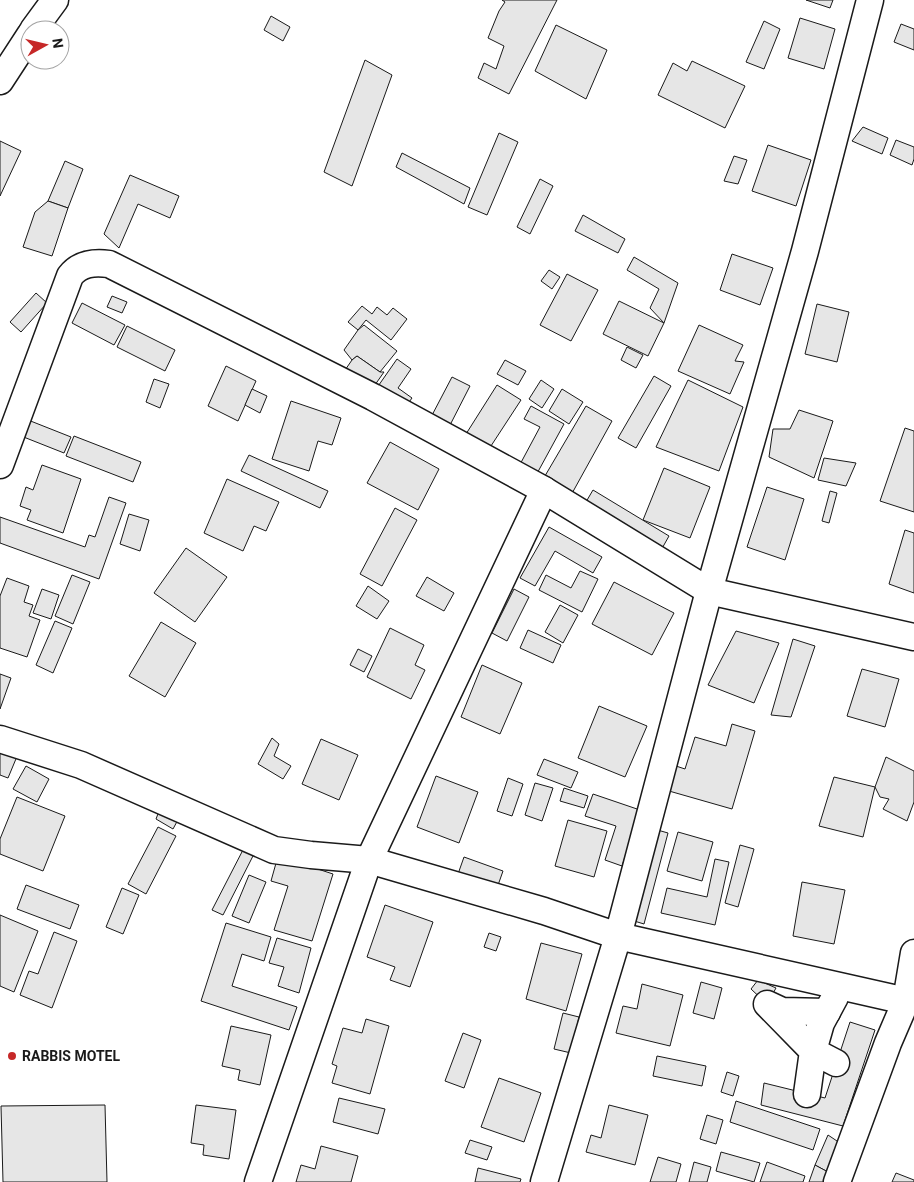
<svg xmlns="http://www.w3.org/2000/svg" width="914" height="1182" font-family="Roboto,sans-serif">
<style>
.building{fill:#e6e6e6;stroke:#1a1a1a}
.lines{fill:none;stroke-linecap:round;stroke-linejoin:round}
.minor-casing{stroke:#1a1a1a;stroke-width:29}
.minor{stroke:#fff;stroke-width:26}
.poi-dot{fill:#c62828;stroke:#fff;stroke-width:2}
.labels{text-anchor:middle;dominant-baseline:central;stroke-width:4;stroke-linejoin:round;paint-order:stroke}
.poi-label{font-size:14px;font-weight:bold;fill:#1a1a1a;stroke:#fff;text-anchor:start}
</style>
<rect width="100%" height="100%" fill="#fff"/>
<!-- building -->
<g class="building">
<polygon points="502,0 557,0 509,94 478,78 484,63 496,69 504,46 488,38 499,11 505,2"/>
<polygon points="806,0 833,0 830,8"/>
<polygon points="271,16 290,27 283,41 264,30"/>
<polygon points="800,18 835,29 824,69 788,58"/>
<polygon points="764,21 780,29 764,69 746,62"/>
<polygon points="901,24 914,29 914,50 894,42"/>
<polygon points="556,25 607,50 586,99 535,71"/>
<polygon points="365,60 392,75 352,186 324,172"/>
<polygon points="692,61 745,86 725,128 658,95 673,63 687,71"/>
<polygon points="863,127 888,138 882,154 852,141"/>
<polygon points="499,133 518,142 487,215 468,207"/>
<polygon points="896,140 914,147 914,159 912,165 890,155"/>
<polygon points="0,141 21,151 0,196"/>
<polygon points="768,145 811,160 796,206 752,191"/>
<polygon points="402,153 470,188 464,204 396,167"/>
<polygon points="734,156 747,160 738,184 724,181"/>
<polygon points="65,161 83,169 68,208 48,201"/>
<polygon points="130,175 179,196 170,218 138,204 119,248 104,234"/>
<polygon points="540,179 553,186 530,234 517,227"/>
<polygon points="48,201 68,208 52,256 23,247 35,212"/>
<polygon points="583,215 625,239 618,253 575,231"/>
<polygon points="732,254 773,268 760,305 720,290"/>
<polygon points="634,257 678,283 664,323 650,308 659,289 627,270"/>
<polygon points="549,270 560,277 552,289 541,281"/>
<polygon points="567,274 598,290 571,341 540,325"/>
<polygon points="36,293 47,303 21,332 10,322"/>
<polygon points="112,296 127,302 122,313 107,307"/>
<polygon points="619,301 664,323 648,356 603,334"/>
<polygon points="82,303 125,325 114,345 72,323"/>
<polygon points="817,304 849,312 837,362 805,354"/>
<polygon points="362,306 372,314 377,307 387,315 393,308 407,319 391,340 366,320 358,330 348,322"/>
<polygon points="364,325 397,351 380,372 357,356 352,360 344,350 358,330"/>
<polygon points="699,325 743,345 735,361 744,362 730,394 678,371"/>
<polygon points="127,326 175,350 165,371 117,347"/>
<polygon points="627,347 643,355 636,368 621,360"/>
<polygon points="357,356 380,372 384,372 370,392 343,373 352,360"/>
<polygon points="397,359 411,369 398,388 412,398 402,412 374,392"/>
<polygon points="505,360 526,371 518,385 497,374"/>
<polygon points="226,366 256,381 238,421 208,406"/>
<polygon points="654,376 671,386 636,448 618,438"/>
<polygon points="452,377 470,386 448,429 430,419"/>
<polygon points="154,379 169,384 160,408 146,402"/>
<polygon points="541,380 554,389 542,408 529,399"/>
<polygon points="688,380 743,407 719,471 656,447"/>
<polygon points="497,385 521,400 489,449 466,434"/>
<polygon points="252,389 267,396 260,413 245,405"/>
<polygon points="562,389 583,402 569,424 549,411"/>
<polygon points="291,401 341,418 332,445 318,441 309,471 272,459"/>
<polygon points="531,406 564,424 534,479 517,470 540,427 524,419"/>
<polygon points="586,406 612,421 570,497 542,481"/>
<polygon points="799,410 833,421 814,478 769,457 773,429 790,429"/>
<polygon points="23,418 71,437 64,453 16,434"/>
<polygon points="905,428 914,431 914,512 880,501"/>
<polygon points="74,436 141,462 133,482 66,456"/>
<polygon points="390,442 439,469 418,510 367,483"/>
<polygon points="249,455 328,491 320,508 241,471"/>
<polygon points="824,458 856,463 846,486 818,480"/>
<polygon points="42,465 81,479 63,533 27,520 31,510 20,506 26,487 33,490"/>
<polygon points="664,468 710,487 690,538 643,520"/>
<polygon points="227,479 279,502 266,531 254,526 243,551 204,533"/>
<polygon points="767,487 804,499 785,560 747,547"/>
<polygon points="593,490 669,536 660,552 583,507"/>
<polygon points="830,491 837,493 829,523 822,521"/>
<polygon points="109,497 126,503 99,579 0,543 0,517 85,547 89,535 95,537"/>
<polygon points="395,508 417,520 382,586 360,574"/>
<polygon points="129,514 149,520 140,551 120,544"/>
<polygon points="549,527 602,557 593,573 555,551 535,586 520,578"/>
<polygon points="905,530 914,533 914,593 889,584"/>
<polygon points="186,548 227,577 195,622 154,593"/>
<polygon points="580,571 598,579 582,612 539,590 546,575 571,588"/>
<polygon points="72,575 90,582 73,624 55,616"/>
<polygon points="427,577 454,593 444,611 416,596"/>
<polygon points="7,578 29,586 24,602 33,605 29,616 40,620 27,657 0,648 0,596"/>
<polygon points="614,582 674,613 652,655 592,624"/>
<polygon points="368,586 389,601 377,619 356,606"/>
<polygon points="42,589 59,595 51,619 33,613"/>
<polygon points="514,589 529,597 507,641 492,633"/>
<polygon points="560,605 578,615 563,643 545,632"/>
<polygon points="55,621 72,628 53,673 36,665"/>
<polygon points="161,622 196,643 165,697 129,676"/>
<polygon points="390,628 424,645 415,665 425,670 411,699 367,677"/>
<polygon points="528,630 561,645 553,663 520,648"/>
<polygon points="736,631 779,643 754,703 708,685"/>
<polygon points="793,639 815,646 791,717 771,715"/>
<polygon points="358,649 372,656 364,672 350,665"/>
<polygon points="482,665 522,683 500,734 461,717"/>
<polygon points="862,669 899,679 885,727 847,716"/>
<polygon points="0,674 11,678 0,709"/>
<polygon points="599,706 647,726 625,777 578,758"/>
<polygon points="732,724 755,731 732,809 669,791 676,766 685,769 695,737 726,746"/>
<polygon points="272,738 279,744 274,756 291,766 283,779 258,764"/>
<polygon points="321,739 358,755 339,800 302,784"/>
<polygon points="0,747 18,754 8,778 0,775"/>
<polygon points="886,757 914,771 914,802 907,821 883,809 889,799 880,797 875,787"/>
<polygon points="544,759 578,772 571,788 537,775"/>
<polygon points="26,766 49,779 37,802 13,789"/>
<polygon points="436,776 478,792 459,843 417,827"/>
<polygon points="834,777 875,787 863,837 819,826"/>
<polygon points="508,778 523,784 512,816 497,811"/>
<polygon points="535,783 553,788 542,821 525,815"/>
<polygon points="564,788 588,796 584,808 560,801"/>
<polygon points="593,794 640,810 622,866 605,860 616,826 585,816"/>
<polygon points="17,797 65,816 43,871 0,854 0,839"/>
<polygon points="161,806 180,816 173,829 156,819"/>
<polygon points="568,820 607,831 594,877 555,866"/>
<polygon points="158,827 176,836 146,894 128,884"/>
<polygon points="654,829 668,833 644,924 631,920"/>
<polygon points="678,832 713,842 702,881 667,871"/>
<polygon points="740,845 754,849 738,907 725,903"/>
<polygon points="245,846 255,852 223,915 212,910"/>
<polygon points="278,856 333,874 312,941 274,930 288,886 271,881"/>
<polygon points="464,857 503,871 497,888 458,874"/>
<polygon points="715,859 729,862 715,925 661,913 667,888 707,897"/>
<polygon points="249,875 266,882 249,923 232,916"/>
<polygon points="802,882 845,890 834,944 793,936"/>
<polygon points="26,885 79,905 70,929 17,909"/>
<polygon points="122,888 139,895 123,934 106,927"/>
<polygon points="385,905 433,922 410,987 390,980 395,967 367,957"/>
<polygon points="0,915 38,931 14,992 0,986"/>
<polygon points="226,923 271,937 264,961 242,954 232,986 297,1007 289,1030 201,1001"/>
<polygon points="54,932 77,941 52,1008 20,995 29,971 38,974"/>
<polygon points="489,933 501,937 496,951 484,947"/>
<polygon points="277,938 311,948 299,993 278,986 284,967 269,963"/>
<polygon points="541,943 582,954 566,1011 526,999"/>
<polygon points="758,980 776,988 767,1004 751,989"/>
<polygon points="701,982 722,988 714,1019 693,1013"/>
<polygon points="642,984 683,995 670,1046 616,1033 623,1006 637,1009"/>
<polygon points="563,1013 579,1017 571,1053 554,1049"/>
<polygon points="366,1019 389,1026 370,1094 332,1083 337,1066 332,1064 343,1028 362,1033"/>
<polygon points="850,1022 875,1030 843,1126 761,1105 764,1083 825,1098"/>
<polygon points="231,1026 271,1035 260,1085 238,1080 240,1070 222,1066"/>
<polygon points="463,1033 481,1040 464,1088 445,1081"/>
<polygon points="657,1056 706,1066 702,1086 653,1076"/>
<polygon points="727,1072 739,1076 733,1096 721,1092"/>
<polygon points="499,1078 541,1093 524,1142 481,1127"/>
<polygon points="339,1098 385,1109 378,1134 333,1122"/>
<polygon points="736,1101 820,1129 813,1150 730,1122"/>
<polygon points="105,1105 107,1182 3,1182 1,1106"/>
<polygon points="196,1105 236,1110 229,1159 203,1155 204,1145 191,1143"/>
<polygon points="609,1105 648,1115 635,1165 586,1152 591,1135 601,1138"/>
<polygon points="707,1115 723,1120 716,1144 700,1139"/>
<polygon points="828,1135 840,1143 828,1172 815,1165"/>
<polygon points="470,1140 492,1147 487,1160 465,1153"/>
<polygon points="321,1146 358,1156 351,1182 296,1182 301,1165 315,1169"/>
<polygon points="721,1152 760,1163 754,1182 716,1171"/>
<polygon points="658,1157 681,1164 676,1182 650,1182"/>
<polygon points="694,1162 711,1167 707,1182 689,1182"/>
<polygon points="767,1162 805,1176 803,1182 760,1182"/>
<polygon points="815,1165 828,1172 824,1182 809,1182"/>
<polygon points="478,1168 521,1179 520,1182 475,1182"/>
<polygon points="896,1173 914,1180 914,1182 892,1182"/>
</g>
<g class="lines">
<defs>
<g id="minor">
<polyline points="33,30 55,0"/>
<polyline points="0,81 30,35"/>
<path d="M0,465L70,276C80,263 94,262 109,264L373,397L544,490L709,591L914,637"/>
<polyline points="0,739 81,765 274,850 311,855 369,860 544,911 618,936 906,1001 914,988"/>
<polyline points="835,997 821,1023 813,1051 836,1063"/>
<polyline points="807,1094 813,1051 767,1004 782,1011 827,1012"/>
<polyline points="258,1182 369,860 544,490"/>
<polyline points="544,1182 618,936 709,591 805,251 870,0"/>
<polyline points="837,1182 888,1043 906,1001 914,953"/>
</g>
</defs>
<!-- minor casing -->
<use href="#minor" class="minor-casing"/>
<!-- minor -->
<use href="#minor" class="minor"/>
</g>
<!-- markers -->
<circle class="poi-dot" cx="12" cy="1056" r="5"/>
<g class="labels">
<!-- poi labels -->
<g class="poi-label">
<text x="22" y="1056">RABBIS MOTEL</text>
</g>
</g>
<!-- north arrow -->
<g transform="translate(45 45) rotate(82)"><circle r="24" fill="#ffffff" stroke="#a3a3a3"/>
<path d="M0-4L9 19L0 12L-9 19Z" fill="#c62828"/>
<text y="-8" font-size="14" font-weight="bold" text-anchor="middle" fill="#1a1a1a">N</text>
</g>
</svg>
